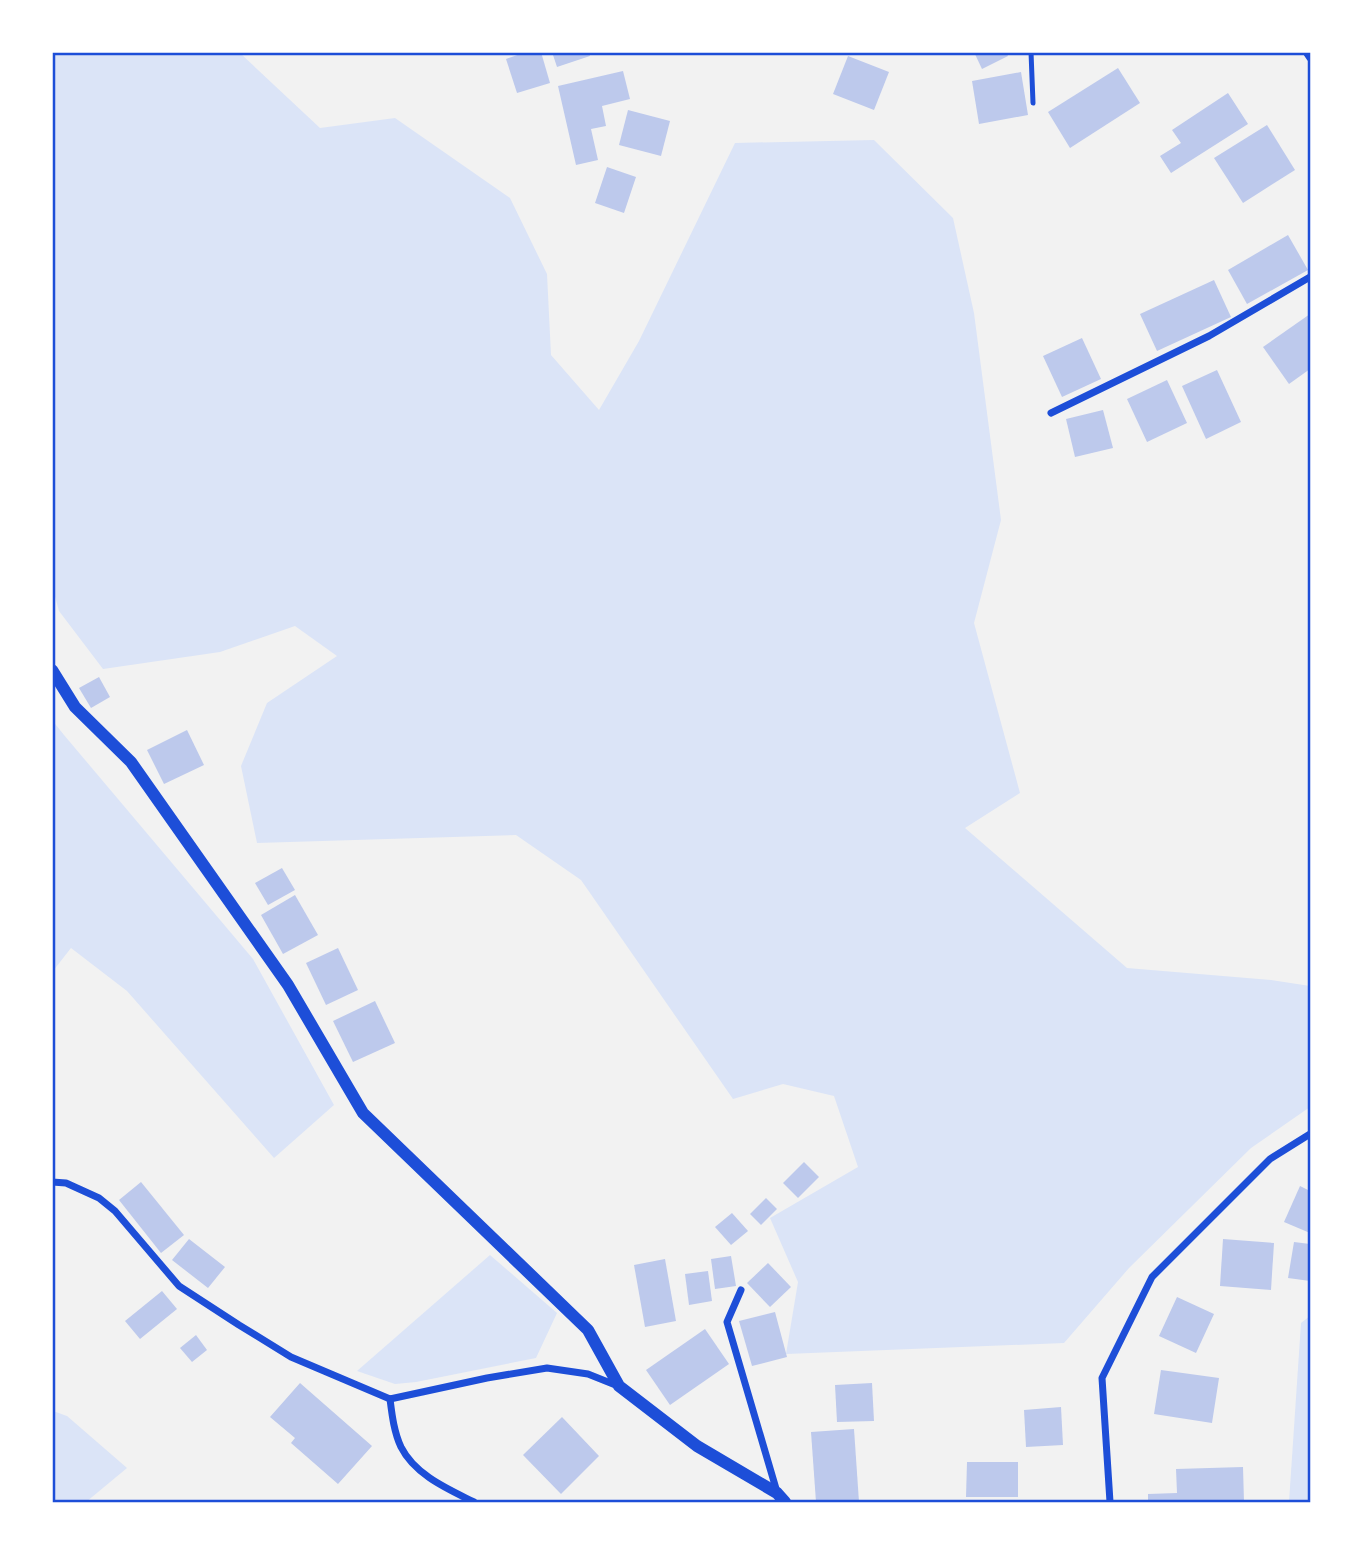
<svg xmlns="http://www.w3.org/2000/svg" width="1363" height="1555" font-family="'DejaVu Sans',sans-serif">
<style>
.green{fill:#dbe4f7}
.building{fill:#bdc9ec}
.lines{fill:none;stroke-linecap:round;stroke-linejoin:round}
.service{stroke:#1d4ed8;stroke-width:5}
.minor{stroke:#1d4ed8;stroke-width:7}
.tertiary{stroke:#1d4ed8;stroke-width:12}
.neatline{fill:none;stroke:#1d4ed8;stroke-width:2.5}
</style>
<rect width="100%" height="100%" fill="#f2f2f2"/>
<!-- green -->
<g class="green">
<polygon points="52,53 240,53 320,128 395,118 510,198 547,274 551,355 599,410 639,341 735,143 874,140 953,218 974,313 1001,520 974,623 1020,793 965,828 1127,968 1271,980 1310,986 1310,1107 1251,1148 1129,1268 1064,1343 786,1354 798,1282 770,1218 858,1167 834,1096 783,1084 733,1099 581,880 516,835 257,843 241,766 267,703 337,656 295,626 220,652 103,669 59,611 52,585"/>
<polygon points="52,720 64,735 253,959 334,1105 274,1158 127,991 71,948 53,971"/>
<polygon points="490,1255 557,1313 536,1358 416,1382 395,1384 357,1371"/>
<polygon points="1310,1316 1310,1502 1289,1502 1301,1323"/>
<polygon points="53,1411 67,1416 127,1468 86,1502 53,1502"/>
</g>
<!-- building -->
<g class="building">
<polygon points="526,52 541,52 550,83 517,93 506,59"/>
<polygon points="552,52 589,52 590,56 557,67"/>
<polygon points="974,52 1006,52 1008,56 982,69"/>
<polygon points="848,56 889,72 874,110 833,94"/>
<polygon points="1118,68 1140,103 1070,148 1048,112"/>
<polygon points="623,71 630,99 602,106 606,126 591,129 598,160 576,165 558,86"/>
<polygon points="1021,72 1028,115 979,124 972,81"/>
<polygon points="1228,93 1248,124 1171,173 1160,156 1181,143 1172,130"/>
<polygon points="628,110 670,121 661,156 619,145"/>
<polygon points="1267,125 1295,170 1243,203 1214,158"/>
<polygon points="607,167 636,177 624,213 595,203"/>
<polygon points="1288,235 1308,270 1247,304 1228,270"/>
<polygon points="1214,280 1231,317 1157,351 1140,314"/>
<polygon points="1310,314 1310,369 1289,384 1263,347"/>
<polygon points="1082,338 1101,379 1062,397 1043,356"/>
<polygon points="1217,370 1241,422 1206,439 1182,386"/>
<polygon points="1167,380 1187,423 1147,442 1127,399"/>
<polygon points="1103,410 1113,448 1075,457 1066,419"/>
<polygon points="99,677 110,697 91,708 79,688"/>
<polygon points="187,730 204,765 164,784 147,750"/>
<polygon points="282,868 295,890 268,905 255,883"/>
<polygon points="295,895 318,935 283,954 261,915"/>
<polygon points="338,948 358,990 326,1005 306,963"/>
<polygon points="375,1001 395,1043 353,1062 333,1021"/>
<polygon points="804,1162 819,1177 798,1198 783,1183"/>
<polygon points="141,1182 184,1235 161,1253 119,1200"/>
<polygon points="1300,1186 1310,1191 1310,1233 1284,1222"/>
<polygon points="766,1198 777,1209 761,1225 750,1214"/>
<polygon points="732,1213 748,1231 731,1245 715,1227"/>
<polygon points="189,1239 225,1267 208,1288 172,1260"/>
<polygon points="1223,1239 1274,1243 1271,1290 1220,1286"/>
<polygon points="1294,1242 1310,1244 1310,1281 1288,1278"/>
<polygon points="731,1256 736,1286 715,1289 711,1259"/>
<polygon points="665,1259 676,1321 645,1327 634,1265"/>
<polygon points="768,1263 791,1287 770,1307 747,1283"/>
<polygon points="708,1271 712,1301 689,1305 685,1274"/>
<polygon points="162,1291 177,1309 140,1339 125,1321"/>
<polygon points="1177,1297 1214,1314 1196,1353 1159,1336"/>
<polygon points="775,1312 787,1357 752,1366 739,1321"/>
<polygon points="705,1329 729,1364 670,1405 646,1370"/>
<polygon points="196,1335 207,1350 192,1362 180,1348"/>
<polygon points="1161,1370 1219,1378 1212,1423 1154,1414"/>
<polygon points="300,1383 372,1446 338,1484 291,1443 295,1438 270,1417"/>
<polygon points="872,1383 874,1421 837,1422 835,1385"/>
<polygon points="1061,1407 1063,1445 1026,1447 1024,1410"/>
<polygon points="562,1417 599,1456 561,1494 523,1455"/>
<polygon points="854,1429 859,1502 816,1502 811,1432"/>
<polygon points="967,1462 1018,1462 1018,1497 966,1497"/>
<polygon points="1243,1467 1244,1502 1148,1502 1148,1494 1177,1493 1176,1469"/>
</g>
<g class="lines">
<!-- service -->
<polyline class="service" points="1031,52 1033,103"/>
<!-- minor -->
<g class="minor">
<polyline points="1306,52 1310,58"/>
<polyline points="1051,413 1209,336 1310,277"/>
<polyline points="52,1182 66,1183 99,1198 115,1211 179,1286 239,1325 291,1357 390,1399 487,1378 547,1368 588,1374 618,1386"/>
<polyline points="741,1290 727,1322 777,1492"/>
<path d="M390,1399C392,1415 394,1432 401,1447C415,1475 448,1489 474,1502"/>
<polyline points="1110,1502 1102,1378 1152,1277 1270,1159 1310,1134"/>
</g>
<!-- tertiary -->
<polyline class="tertiary" points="52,670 75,707 131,762 288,985 363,1113 588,1330 619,1386 697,1446 777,1493 785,1502"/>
</g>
<!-- border -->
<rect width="1363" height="1555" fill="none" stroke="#ffffff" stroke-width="108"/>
<rect x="54" y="54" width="1255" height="1447" class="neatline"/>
</svg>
